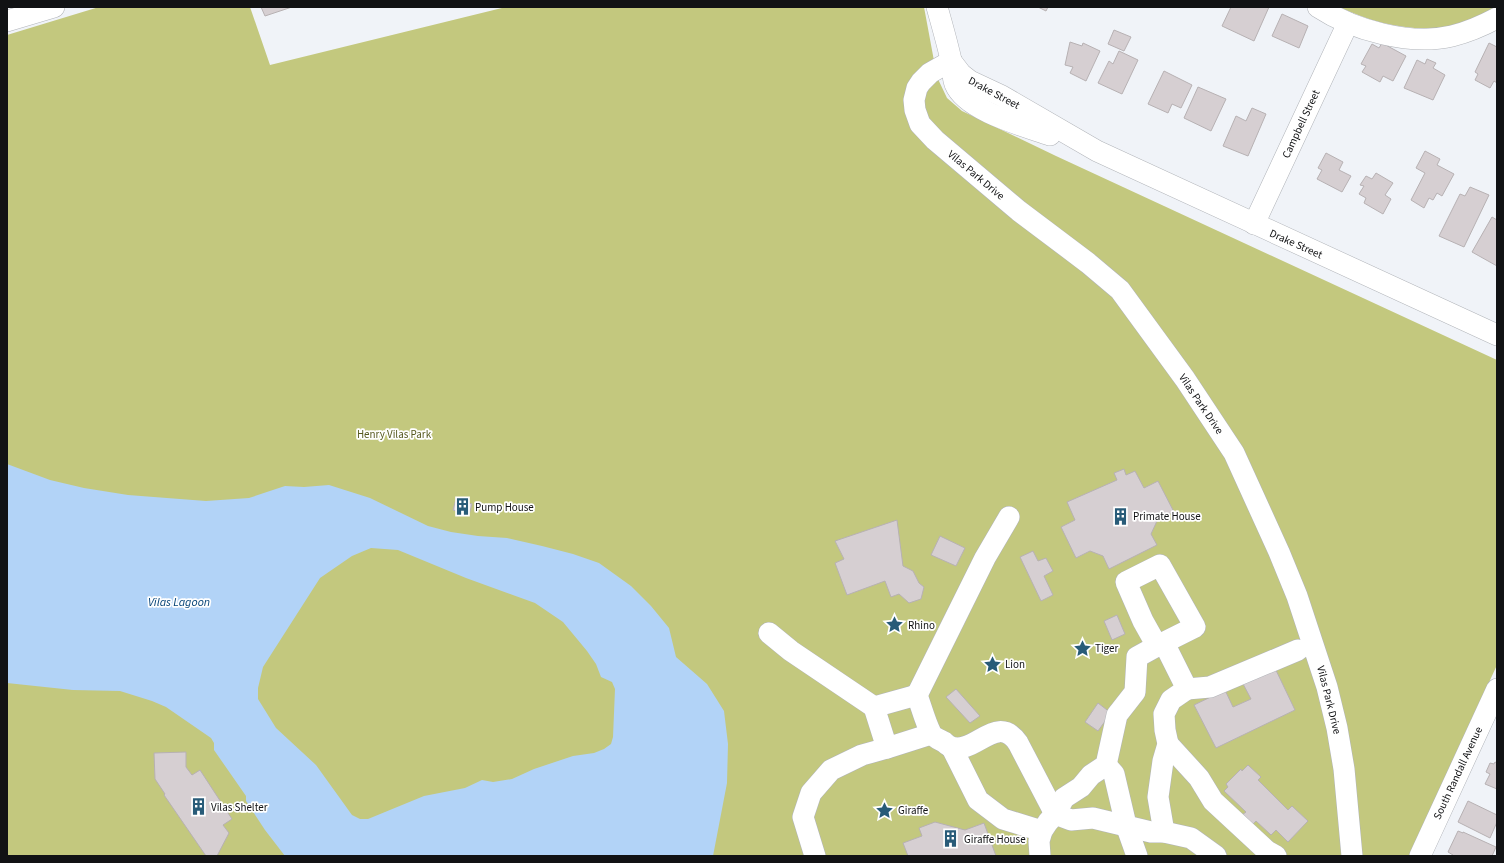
<svg xmlns="http://www.w3.org/2000/svg" width="1504" height="863" font-family="'Source Sans 3',sans-serif">
<style>
.green{fill:#c3c87e}
.water{fill:#b2d3f7;fill-rule:evenodd}
.building{fill:#d6cfd2;stroke:#b7b1b3}
.lines{fill:none;stroke-linecap:round;stroke-linejoin:round}
.minor-casing{stroke:#b1b4b9;stroke-width:22}
.minor{stroke:#fff;stroke-width:21}
.labels{text-anchor:middle;dominant-baseline:central;stroke-width:3.5;stroke-linejoin:round;paint-order:stroke}
.street-label{font-size:11px;fill:#111214;stroke:#fff}
.park-label{font-size:11px;fill:#575a20;stroke:#fff}
.poi-label{font-size:11px;fill:#111214;stroke:#fff;text-anchor:start}
.water-label{font-size:12px;font-style:italic;fill:#044276;stroke:#fff}
</style>
<rect width="100%" height="100%" fill="#f0f3f8"/>
<!-- green -->
<g class="green">
<polygon points="99,7 250,7 270,65 506,7 924,7 937,77 947,98 962,111 1056,156 1497,360 1497,665 1409,856 7,856 7,35"/>
<path d="M1339,7H1495C1482,14 1470,23 1456,27C1450,28 1443,28 1437,28C1401,30 1372,22 1339,7Z"/>
</g>
<!-- water -->
<path class="water" d="M7,464L50,480L84,488L128,495L206,501L249,498L285,486L304,487L329,485L370,498L428,526L451,532L478,536L507,538L542,546L573,554L599,563L631,586L651,606L669,628L676,657L707,684L724,711L728,744L727,783L713,856H285L265,830L246,801V796L214,750V743L211,738L166,707L152,701L120,691L73,690L7,683ZM371,548L398,550L466,578L535,603L563,622L587,651L596,664L601,677L612,682L615,689L613,737L611,744L604,749L594,753L573,756L534,769L512,779L493,782L482,780L465,788L424,796L368,819H360L352,815L316,765L276,728L258,699V688L263,667L320,578L352,556Z"/>
<!-- building -->
<g class="building">
<polygon points="261,7 292,7 265,16"/>
<polygon points="1038,7 1048,7 1046,11"/>
<polygon points="1231,7 1269,7 1254,41 1222,26"/>
<polygon points="1282,14 1308,26 1299,48 1272,36"/>
<polygon points="1114,30 1131,37 1124,51 1108,44"/>
<polygon points="1070,42 1082,46 1083,43 1100,51 1086,81 1070,73 1073,67 1065,65"/>
<polygon points="1382,43 1406,56 1393,81 1383,76 1380,82 1362,72 1366,66 1361,64 1372,44 1379,48"/>
<polygon points="1489,43 1497,47 1497,83 1494,81 1490,88 1475,80 1478,74 1475,72"/>
<polygon points="1119,51 1138,60 1122,94 1098,83 1109,61 1113,64"/>
<polygon points="1427,59 1436,63 1433,68 1445,75 1433,100 1404,88 1417,60 1425,64"/>
<polygon points="1164,71 1192,85 1181,108 1172,104 1168,113 1148,104"/>
<polygon points="1198,87 1226,99 1211,131 1184,118"/>
<polygon points="1252,108 1266,114 1248,156 1223,146 1236,116 1246,121"/>
<polygon points="1425,151 1440,159 1437,165 1454,174 1442,196 1437,193 1433,200 1429,198 1424,208 1411,200 1425,173 1416,168"/>
<polygon points="1326,153 1343,162 1339,170 1351,176 1342,192 1317,179 1322,170 1318,168"/>
<polygon points="1376,173 1393,183 1385,195 1391,199 1383,214 1364,203 1366,198 1359,194 1364,186 1360,185 1366,176 1372,179"/>
<polygon points="1470,187 1489,195 1464,247 1439,236 1460,194 1465,196"/>
<polygon points="1492,217 1497,220 1497,266 1472,252"/>
<polygon points="1124,469 1126,475 1135,471 1144,488 1158,481 1174,512 1157,521 1151,534 1157,545 1109,569 1103,556 1090,551 1076,558 1061,527 1075,520 1067,502 1117,480 1114,473"/>
<polygon points="456,499 472,504 469,515 453,510"/>
<polygon points="897,520 903,566 913,571 919,583 924,587 921,599 909,603 899,594 891,597 885,581 847,595 835,563 844,559 835,541"/>
<polygon points="940,536 965,548 956,566 931,555"/>
<polygon points="1033,551 1038,561 1046,558 1053,571 1044,576 1053,595 1041,601 1020,557"/>
<polygon points="1117,615 1125,634 1112,640 1104,621"/>
<polygon points="1274,666 1295,710 1216,748 1194,705 1225,690 1233,707 1251,699 1242,682"/>
<polygon points="956,689 980,716 970,723 946,697"/>
<polygon points="1098,703 1111,713 1098,731 1085,722"/>
<polygon points="186,752 186,767 192,775 200,770 232,819 223,825 229,833 217,856 206,856 164,795 165,794 155,779 154,753"/>
<polygon points="1495,762 1497,763 1497,789 1485,784 1490,774 1486,772 1490,763 1494,764"/>
<polygon points="1248,765 1261,777 1258,780 1288,810 1292,806 1308,821 1288,842 1276,830 1271,835 1256,821 1252,825 1242,815 1246,812 1224,791 1228,787 1226,784 1241,769 1242,771"/>
<polygon points="1468,801 1497,815 1497,822 1490,838 1458,822"/>
<polygon points="935,822 965,830 984,823 996,856 908,856 903,843 922,836 919,828"/>
<polygon points="1458,831 1463,833 1463,832 1496,847 1492,856 1452,856 1453,855 1448,852"/>
</g>
<g class="lines">
<defs>
<g id="minor">
<path d="M937,7C942,25 947,42 951,60C953,68 952,76 955,84C966,111 1024,126 1050,135"/>
<path d="M1318,7C1353,30 1410,46 1452,36C1468,32 1482,26 1497,18"/>
<polyline points="7,21 54,7"/>
<polyline points="951,61 930,73 921,82 917,88 914,100 915,110 920,124 935,140 1019,211 1088,263 1120,290 1185,379 1234,453 1279,552 1297,596 1327,687 1337,728 1344,769 1352,856"/>
<polyline points="951,61 961,74 970,81 1002,96 1097,151 1497,335"/>
<polyline points="1254,224 1348,23"/>
<polygon points="1160,565 1195,627 1157,646 1143,621 1126,582"/>
<polyline points="769,633 791,651 874,707"/>
<polyline points="1164,643 1187,689 1171,700 1164,714 1165,730 1168,744 1163,761 1158,797 1164,832"/>
<polyline points="1187,689 1210,687 1298,650"/>
<polyline points="917,695 985,558 1009,517"/>
<path d="M931,734L887,748L874,707L917,695C921,706 926,724 931,733C933,737 940,740 944,742C946,744 949,746 951,747C975,755 997,712 1018,743L1055,814L1071,820L1093,818L1151,832H1164L1191,838L1216,856"/>
<polyline points="1168,744 1199,778 1213,801 1267,851 1276,856"/>
<polyline points="952,748 978,800 1003,819 1042,831"/>
<polyline points="1106,765 1114,774 1126,825 1137,856"/>
<polyline points="815,856 803,817 811,793 831,770 862,755 887,748"/>
<polyline points="1040,856 1039,841 1042,831 1048,822 1055,814 1064,798 1081,787 1091,775 1106,765 1117,715 1135,692 1137,657 1157,646"/>
<polyline points="1420,856 1497,689"/>
</g>
</defs>
<!-- minor casing -->
<use href="#minor" class="minor-casing"/>
<!-- minor -->
<use href="#minor" class="minor"/>
</g>
<!-- icons -->
<defs>
<symbol id="building-bare" viewBox="-9 -9 18 18"><path d="M-4-6H4V6H1V3H-1V6H-4ZM-2.5-4.3h1.7v1.8h-1.7ZM.8-4.3h1.7v1.8H.8ZM-2.5-1h1.7V.8h-1.7ZM.8-1h1.7V.8H.8Z" fill="#285b78" stroke="#fff" stroke-width="2.5" paint-order="stroke"/></symbol>
<symbol id="sight-bare" viewBox="-9 -9 18 18"><path d="M0-6L1.8-2.2L6-1.7L2.9 1.2L3.7 5.4L0 3.3L-3.7 5.4L-2.9 1.2L-6-1.7L-1.8-2.2Z" fill="#285b78" stroke="#fff" stroke-width="2.5" paint-order="stroke"/></symbol>
</defs>
<g fill-rule="evenodd">
<use href="#building-bare" x="450" y="494" width="25" height="25"/>
<use href="#building-bare" x="1108" y="504" width="25" height="25"/>
<use href="#sight-bare" x="882" y="612" width="25" height="25"/>
<use href="#sight-bare" x="1070" y="636" width="25" height="25"/>
<use href="#sight-bare" x="980" y="652" width="25" height="25"/>
<use href="#building-bare" x="186" y="794" width="25" height="25"/>
<use href="#sight-bare" x="872" y="798" width="25" height="25"/>
<use href="#building-bare" x="938" y="826" width="25" height="25"/>
</g>
<g class="labels">
<!-- street labels -->
<g class="street-label">
<text transform="translate(994 93) rotate(28)">Drake Street</text>
<text transform="translate(1301 124) rotate(-65)">Campbell Street</text>
<text transform="translate(976 175) rotate(40)">Vilas Park Drive</text>
<text transform="translate(1296 244) rotate(24)">Drake Street</text>
<text transform="translate(1201 404) rotate(56)">Vilas Park Drive</text>
<text transform="translate(1329 700) rotate(76)">Vilas Park Drive</text>
<text transform="translate(1458 773) rotate(-65)">South Randall Avenue</text>
</g>
<!-- park labels -->
<g class="park-label">
<text x="394" y="434">Henry Vilas Park</text>
</g>
<!-- poi labels -->
<g class="poi-label">
<text x="475" y="507">Pump House</text>
<text x="1133" y="516">Primate House</text>
<text x="908" y="625">Rhino</text>
<text x="1095" y="648">Tiger</text>
<text x="1005" y="664">Lion</text>
<text x="211" y="807">Vilas Shelter</text>
<text x="898" y="810">Giraffe</text>
<text x="964" y="839">Giraffe House</text>
</g>
<!-- water labels -->
<g class="water-label">
<text x="179" y="602">Vilas Lagoon</text>
</g>
</g>
<!-- border -->
<rect width="1504" height="863" fill="none" stroke="#111214" stroke-width="16"/>
</svg>
